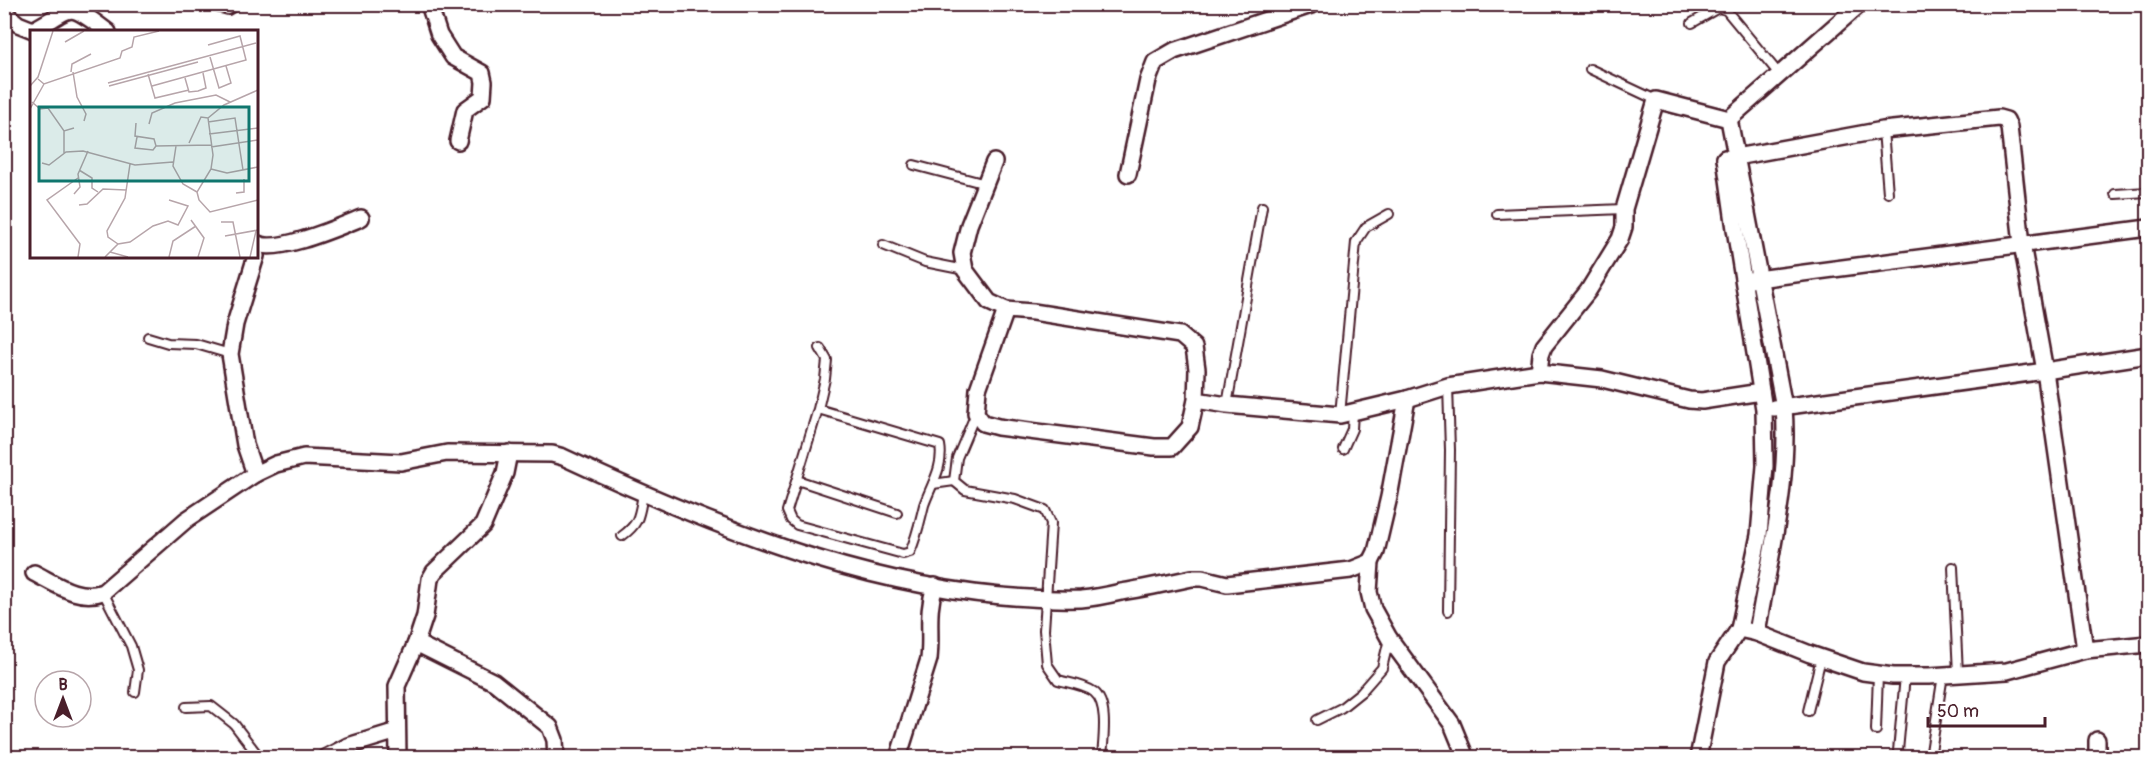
<svg xmlns="http://www.w3.org/2000/svg" width="2153" height="762" font-family="Pangolin,sans-serif">
<style>
.lines{fill:none;stroke-linecap:round;stroke-linejoin:round}
.lane-casing{stroke:#4a1f2b;stroke-width:12}
.street-casing{stroke:#4a1f2b;stroke-width:20}
.lane{stroke:#fff;stroke-width:8}
.street{stroke:#fff;stroke-width:15}
.inset-road{fill:none;stroke:#b7a5aa;stroke-width:1.5}
.view{fill:#0f766e;fill-opacity:0.15;stroke:#0f766e;stroke-width:3}
.inset-edge{fill:none;stroke:#4a1f2b;stroke-width:3}
</style>
<rect width="100%" height="100%" fill="#fff"/>
<filter id="ink" filterUnits="userSpaceOnUse"><feTurbulence type="fractalNoise" baseFrequency=".0167" numOctaves="2"/><feDisplacementMap in="SourceGraphic" scale="12" xChannelSelector="R" yChannelSelector="G"/><feConvolveMatrix kernelMatrix="1 2 1 2 8 2 1 2 1" color-interpolation-filters="sRGB"/></filter>
<g filter="url(#ink)">
<g class="lines">
<defs>
<g id="lane">
<polyline points="204,4 228,10 238,4"/>
<polyline points="1692,23 1718,8 1726,10 1779,74"/>
<polyline points="1590,69 1656,100"/>
<polyline points="1883,130 1888,193"/>
<polyline points="914,165 986,184"/>
<polyline points="2115,194 2148,192"/>
<polyline points="1497,214 1624,209"/>
<polyline points="883,245 925,262 965,270"/>
<polyline points="148,337 168,343 196,344 230,354"/>
<polyline points="1227,405 1262,207"/>
<path d="M818,409L940,445C944,467 931,485 924,505C920,521 917,536 910,552L903,554L797,525L791,520L787,511L818,409L825,379L827,360L820,348"/>
<path d="M976,413L957,458L954,481L965,490L1015,499L1045,510L1051,523L1044,630L1047,664L1058,680C1069,683 1085,685 1094,692C1109,704 1103,740 1102,758"/>
<polyline points="1340,415 1356,242 1366,227 1389,214"/>
<polyline points="1343,449 1352,429 1353,412"/>
<polyline points="797,480 897,513"/>
<polyline points="933,484 954,481"/>
<path d="M622,536C640,523 639,515 643,494"/>
<polyline points="1953,567 1958,674"/>
<polyline points="103,592 131,646 138,670 135,692"/>
<polyline points="1448,611 1450,450 1448,386"/>
<polyline points="186,707 211,706 234,724 260,758"/>
<polyline points="1808,711 1821,658"/>
<polyline points="1317,720 1341,708 1361,692 1382,668 1389,639"/>
<polyline points="1876,730 1878,674"/>
<polyline points="1898,751 1905,676"/>
<polyline points="1930,758 1943,675"/>
</g>
<g id="street">
<polyline points="429,4 439,35 453,57 482,73 484,82 483,97 465,110 458,141"/>
<path d="M4,12L18,24L33,30C76,7 65,0 108,32"/>
<path d="M1729,119L1784,407C1790,484 1769,558 1757,633"/>
<polyline points="1729,119 1860,4"/>
<polyline points="1725,158 1735,229 1764,409 1765,466 1759,535 1739,629"/>
<polyline points="1725,159 1883,130 1999,118 2006,120 2009,127 2022,244 2045,371 2085,650"/>
<polyline points="994,162 969,225 962,253 965,270 989,302 1006,310 1033,312 1180,335 1194,347 1197,369 1196,400 1227,405 1340,415 1407,399 1448,386 1539,372 1602,379 1689,400 1702,401 1761,392"/>
<polyline points="1128,174 1148,80 1155,62 1174,51 1314,4"/>
<path d="M256,243C275,255 341,226 361,218"/>
<polyline points="1750,280 2148,228"/>
<polyline points="1006,310 978,389 976,413 983,423 998,427 1154,447 1172,447 1190,427 1196,400"/>
<polyline points="1539,372 1541,354 1544,346 1588,291 1620,239 1624,227 1624,209 1656,100 1729,119"/>
<polyline points="1407,399 1389,497 1376,552 1371,562 1369,592 1373,609 1389,638 1452,724 1466,758"/>
<polyline points="1774,408 2045,371 2148,355"/>
<polyline points="255,474 245,445 230,354 235,324 256,256"/>
<path d="M34,573C56,584 78,601 103,592L186,520L255,474L276,464L304,457L401,462L447,453L552,454L563,457C724,532 900,603 1081,599C1094,598 1108,595 1121,592C1145,588 1169,583 1192,578H1202L1227,584L1351,570L1371,562"/>
<polyline points="416,643 494,682 550,727 555,740 556,758"/>
<polyline points="2097,740 2097,758"/>
<polyline points="325,758 348,746 397,731"/>
<polyline points="398,758 397,686 416,643 425,616 430,579 434,572 483,525 505,473 509,453"/>
<path d="M898,758L929,659C932,632 926,614 935,586"/>
<polyline points="1698,758 1717,662 1739,629 1757,633 1810,654 1863,672 1893,676 1929,676 2007,671 2085,650 2148,644"/>
</g>
</defs>
<!-- lane casing -->
<use href="#lane" class="lane-casing"/>
<!-- street casing -->
<use href="#street" class="street-casing"/>
<!-- lane -->
<use href="#lane" class="lane"/>
<!-- street -->
<use href="#street" class="street"/>
</g>
</g>
<!-- overview -->
<g transform="translate(30 30)">
<rect width="228" height="228" fill="#fff"/>
<path class="inset-road" d="M35,12L54,1M180,27L189,58L201,53L196,36M41,42L42,34L61,24M43,42L47,67L56,84L54,91M118,44L125,68L159,60M155,48L159,62L168,61L176,58L173,43M8,49L14,54L90,28L92,21L102,17L104,7L129,1M78,53L226,13M0,56L8,47L23,1M79,56L168,32M122,56L216,30L210,6L178,15M2,72L10,79L18,78L34,101L44,98M0,79L14,54M178,88L183,125L181,139L167,162L169,170L180,182L228,170M178,92L205,88L213,140M106,93L105,106L124,109L126,116L181,115M119,94L122,83L145,73L186,65L200,72M179,104L228,98M107,107L105,118L123,120L126,116M159,113L171,87L178,88L194,75L228,60M146,116L143,136L153,154L167,162M181,117L228,110M34,123V101M12,133L19,135L36,122L53,121L105,135L143,132M181,139L197,143L228,137M49,140L62,148V158L68,162M48,148L17,170L50,214L48,227M206,163L214,162V149M44,164L50,157L48,144L58,121M49,175L57,174L73,159L96,160M161,190L174,208L168,227M191,192H203L210,227M195,206L228,200M88,214L78,207L77,201L95,168L100,134M80,222L98,227M75,227L88,214L100,212L123,196L138,191L148,195L158,176L139,170M139,227L143,211L166,196M220,227L226,201"/>
<path class="view" d="M9,77H219V151H9Z"/>
<rect width="228" height="228" class="inset-edge"/>
</g>
<!-- margin -->
<rect width="2153" height="762" fill="none" stroke="#fff" stroke-width="24"/>
<rect x="12" y="12" width="2129" height="738" fill="none" stroke="#4a1f2b" stroke-width="2" filter="url(#ink)"/>
<!-- north arrow -->
<g transform="translate(63 699)"><circle r="28" fill="#ffffff" stroke="#b7a5aa" stroke-width="1.5"/>
<path d="M0-4.5L10 22L0 15L-10 22Z" fill="#4a1f2b"/>
<text y="-9" font-size="16" font-weight="bold" text-anchor="middle" fill="#4a1f2b">B</text>
</g>
<!-- scale -->
<path d="M1928 717v9h117v-9" fill="none" stroke="#4a1f2b" stroke-width="3"/>
<text x="1937" y="717" font-size="18" fill="#4a1f2b" stroke="#ffffff" stroke-width="4.5" paint-order="stroke">50 m</text>
</svg>
